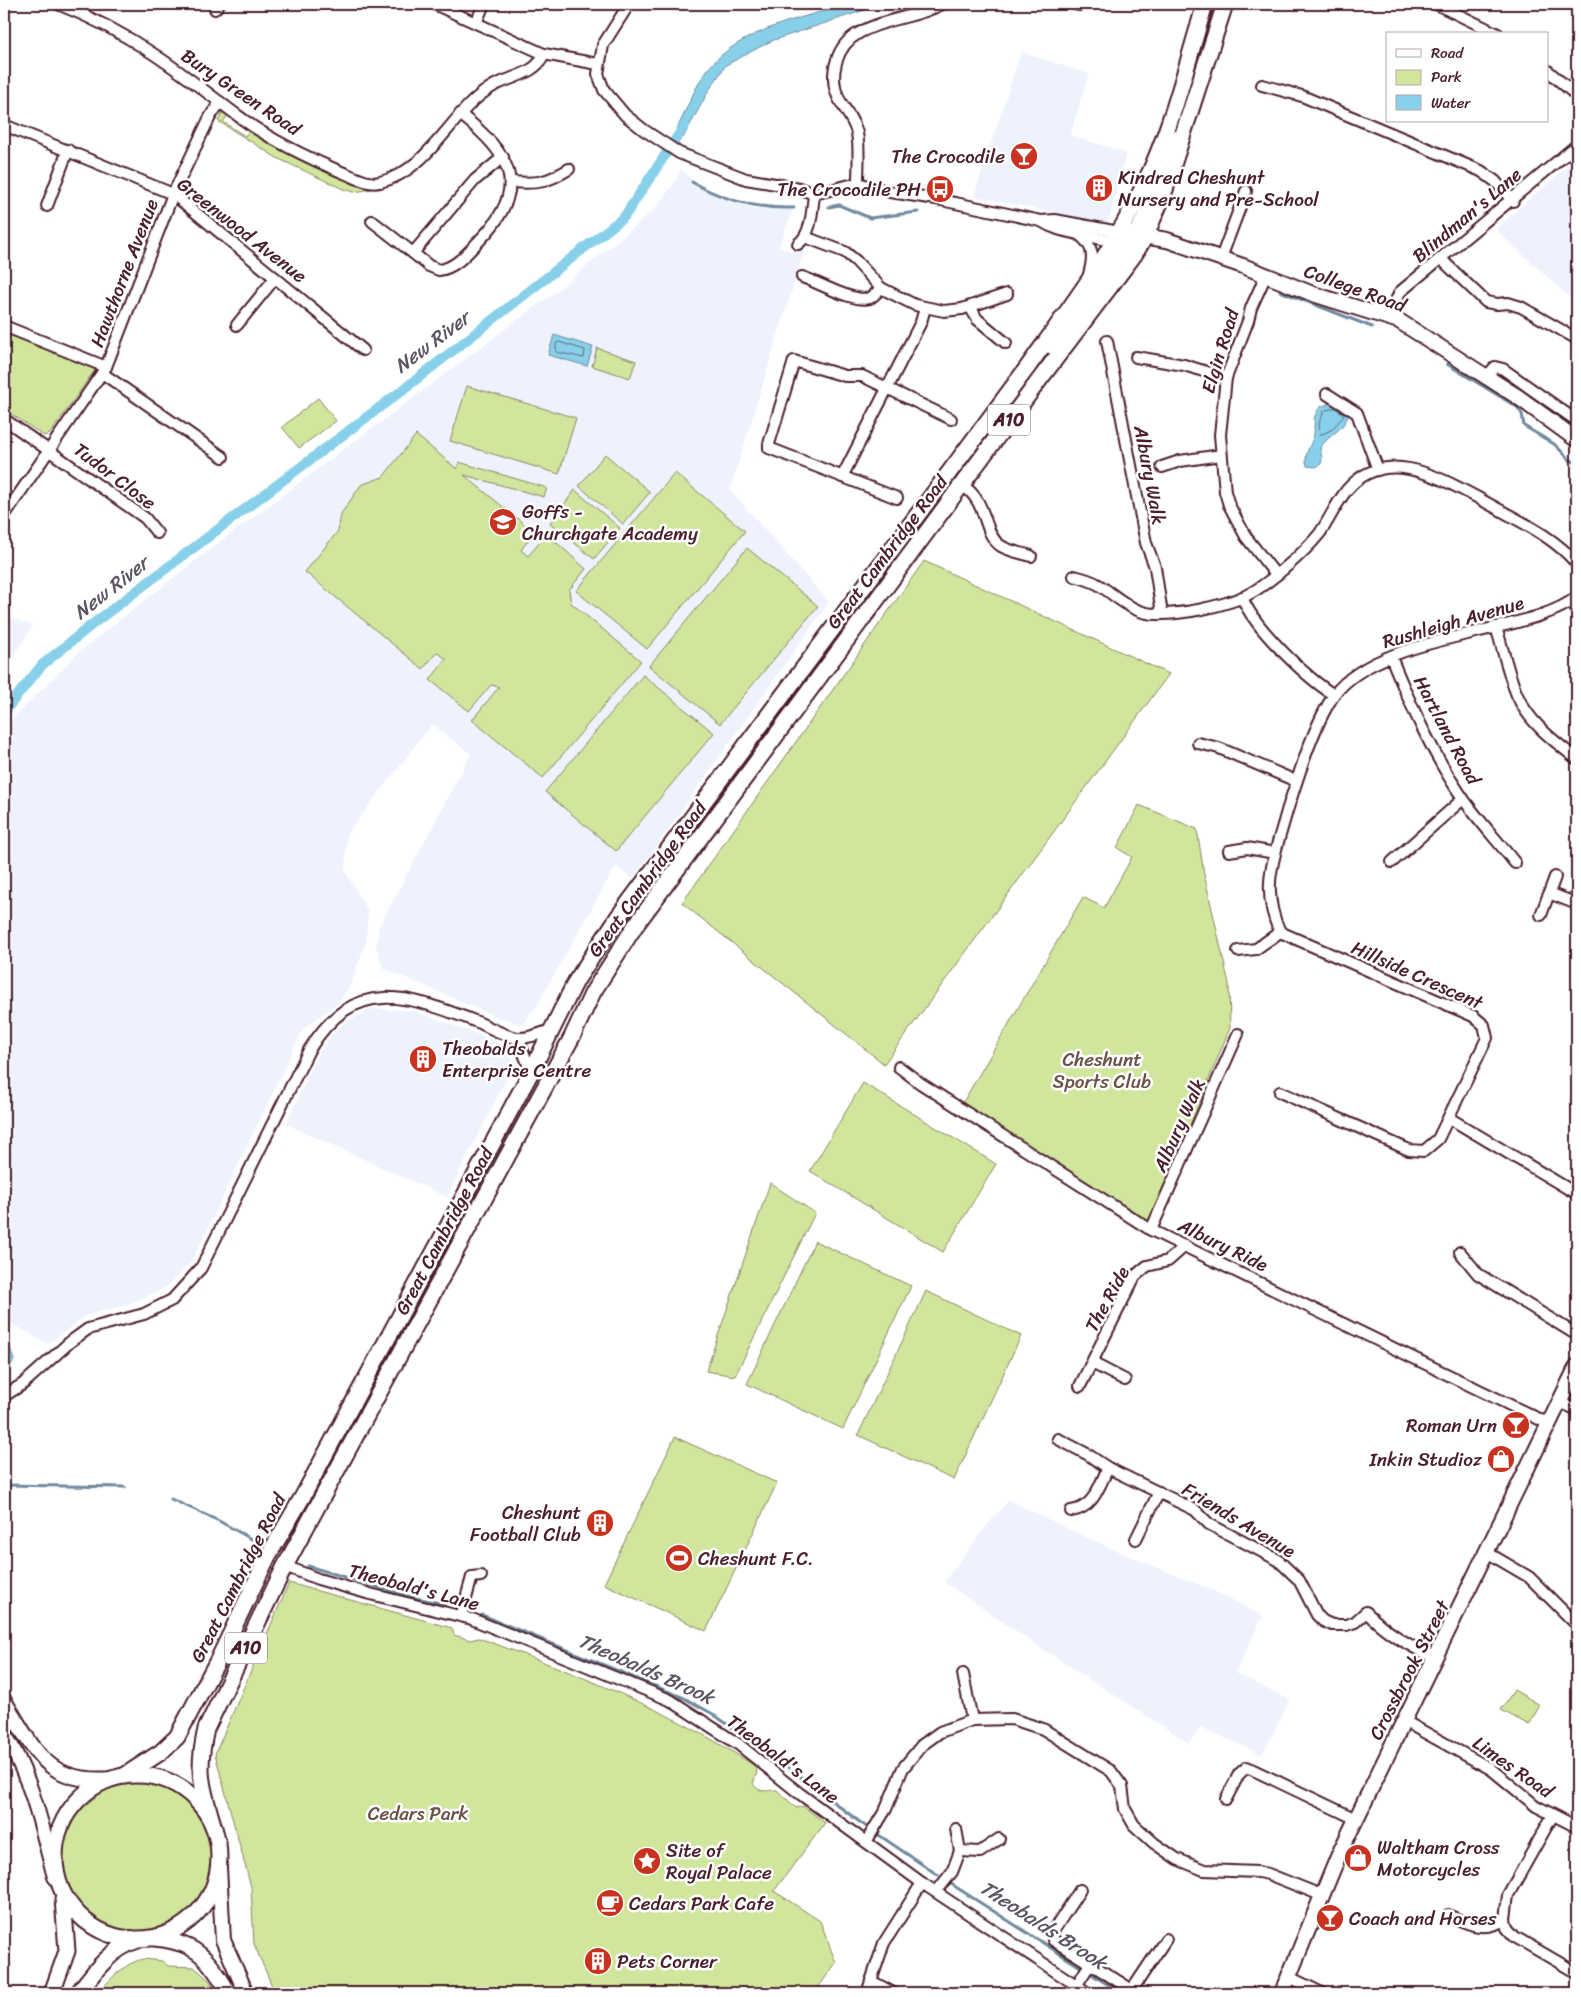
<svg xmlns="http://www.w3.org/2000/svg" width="1581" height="1997" font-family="Sriracha,sans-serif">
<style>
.built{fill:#eef2fd}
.green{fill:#d0e69c;stroke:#8d8264}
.water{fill:#88d0e9;stroke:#6f899d}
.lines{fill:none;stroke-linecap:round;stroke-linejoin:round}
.shore{stroke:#636677;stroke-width:1}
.stream{stroke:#6f899d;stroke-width:3}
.canal{stroke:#88d0e9;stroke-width:10}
.minor-casing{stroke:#4a1f2b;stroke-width:14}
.major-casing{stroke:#4a1f2b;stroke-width:18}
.highway-casing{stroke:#4a1f2b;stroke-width:19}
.minor{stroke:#fff;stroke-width:10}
.major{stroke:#fff;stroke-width:14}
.highway{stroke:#fff;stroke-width:15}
.labels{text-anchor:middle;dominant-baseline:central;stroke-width:5;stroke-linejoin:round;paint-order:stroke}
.shield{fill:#fff;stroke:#80626b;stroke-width:1}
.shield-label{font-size:18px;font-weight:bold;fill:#4a1f2b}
.street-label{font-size:19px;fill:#4a1f2b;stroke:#fff}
.poi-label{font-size:19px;fill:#4a1f2b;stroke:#fff;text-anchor:start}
.park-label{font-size:19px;fill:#6c5147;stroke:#fff}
.water-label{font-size:20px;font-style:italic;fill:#5d5464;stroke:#fff}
</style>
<rect width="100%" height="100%" fill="#fff"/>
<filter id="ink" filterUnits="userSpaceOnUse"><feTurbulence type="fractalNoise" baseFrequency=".02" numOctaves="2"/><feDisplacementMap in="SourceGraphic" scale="10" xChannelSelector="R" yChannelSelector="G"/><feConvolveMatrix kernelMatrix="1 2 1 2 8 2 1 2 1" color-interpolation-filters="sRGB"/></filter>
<g filter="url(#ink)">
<!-- built -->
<g class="built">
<polygon points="1021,52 1089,74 1070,135 1126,153 1108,224 974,196"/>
<polygon points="1577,159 1577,304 1495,229"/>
<polygon points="681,169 700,188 754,209 793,209 779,247 792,252 805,248 730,490 829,602 633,879 616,866 537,1005 522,1024 494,1016 383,968 376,946 379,927 471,754 432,724 347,834 345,871 368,911 366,942 351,984 340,1001 303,1029 192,1261 165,1288 129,1304 87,1315 48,1344 4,1319 4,728 80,651 205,553 559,289 632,229 657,206 673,185"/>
<polygon points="4,616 33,626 4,670"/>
<polygon points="372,1009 412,1010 493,1040 510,1052 514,1063 447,1197 286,1124 317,1056 335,1031 347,1021"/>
<polygon points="1009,1500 1089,1539 1214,1591 1263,1616 1235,1673 1290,1700 1262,1755 1201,1727 1189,1743 1042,1649 944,1582 991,1520"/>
</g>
<!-- green -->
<g class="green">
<polygon points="223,112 229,114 223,122 245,136 250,129 371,187 372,189 354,192 343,189 277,158 218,121"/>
<polygon points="4,331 98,365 50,434 44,436 4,409"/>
<polygon points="597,348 636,361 630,378 592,366"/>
<polygon points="467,386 576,418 559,474 450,441"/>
<polygon points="318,398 336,421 299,448 282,427"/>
<polygon points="416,435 457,469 459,462 547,488 544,497 464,475 534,532 521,550 528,556 547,534 586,569 569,590 571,603 641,661 543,778 472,720 499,687 491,685 469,711 430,680 446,659 437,652 423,669 305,572 338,531 341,514 361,485 383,477"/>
<polygon points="605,454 650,492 623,524 579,486"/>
<polygon points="675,473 745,531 647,649 576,591"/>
<polygon points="575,490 620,528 594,559 550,523"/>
<polygon points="747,548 818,606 720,724 649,666"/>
<polygon points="924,561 1169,674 884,1064 682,903"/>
<polygon points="643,675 714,733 616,851 545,792"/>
<polygon points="1139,805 1197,829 1204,874 1229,984 1230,1028 1150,1222 962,1104 1083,897 1104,908 1132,857 1117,848"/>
<polygon points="863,1083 996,1164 943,1252 810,1171"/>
<polygon points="770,1183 815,1213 735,1376 706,1371"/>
<polygon points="815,1241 911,1286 843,1429 747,1384"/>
<polygon points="926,1291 1021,1336 954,1480 858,1435"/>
<polygon points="675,1437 777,1483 706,1631 604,1584"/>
<path d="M289,1583L452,1628L454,1635L470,1640L479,1638C575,1673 669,1709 755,1766L757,1772L753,1784C761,1794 766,1790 777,1790L796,1808L803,1806L825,1823L774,1891L820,1921L836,1963L814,1993H275L254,1944L251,1887L215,1754Z"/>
<polygon points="1514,1690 1540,1705 1529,1725 1501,1710"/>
<circle cx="136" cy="1858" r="76"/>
<path d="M144,1959L162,1961L168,1966L194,1967L209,1980L217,1993H98C110,1979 126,1962 144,1959Z"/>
</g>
<!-- water -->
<g class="water">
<path d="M849,4H883L771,41L726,65L709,90L683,138L675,133C684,115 696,84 708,69C740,29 802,18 849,4Z"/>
<polygon points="554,335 593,347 587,366 548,355"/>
<path d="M1331,403L1337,404L1349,411C1347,429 1329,434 1320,448L1322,458L1321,464L1316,467L1307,466C1303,453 1312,445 1314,434C1315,426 1312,418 1318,410C1322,404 1325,406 1331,403Z"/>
<polygon points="4,1344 10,1347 14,1361 4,1373"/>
</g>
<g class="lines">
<!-- shore -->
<g class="shore">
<polygon points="559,342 585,350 584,358 556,352 556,344"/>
<polygon points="1335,408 1343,413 1343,417 1331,430 1320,435 1319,423 1324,411"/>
</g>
<!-- stream -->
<g class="stream">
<path d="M692,182C723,200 758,209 794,208"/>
<polyline points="829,207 839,205 870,218 918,212"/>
<polyline points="1280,291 1372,327"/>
<polyline points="1447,364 1517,407 1522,414 1524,426 1554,444 1570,460 1577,463"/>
<polyline points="4,1485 125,1487"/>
<polyline points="171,1499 219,1521 264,1546"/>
<polyline points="308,1566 411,1597 445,1604"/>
<polyline points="482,1615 684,1698 713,1714 789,1768"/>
<polyline points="798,1775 861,1823 938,1875"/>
<polyline points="948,1882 1121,1993"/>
</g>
<!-- canal -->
<polyline class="canal" points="4,712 42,665 94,623 404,389 624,217 685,125"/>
<defs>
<g id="minor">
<path d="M58,4C91,17 122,33 152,53C183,73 211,96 241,118C272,141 308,158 344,173C355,177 368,185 380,182C418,174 443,132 468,106C476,98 484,91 495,85C511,77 538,73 544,54"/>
<polyline points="434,4 544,54 598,64"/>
<polyline points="629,4 603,45 598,74 604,90 625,115 644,130 679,153 746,179 799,188 814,194 858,183 890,192 936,199 1041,221 1055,220 1119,232"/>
<polyline points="1074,4 1079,5"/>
<polyline points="1436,4 1498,34"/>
<polyline points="215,9 219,4"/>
<polyline points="476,23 484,4"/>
<polyline points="1547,70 1577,96"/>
<polyline points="1262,85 1302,96 1481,171 1495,181 1513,201"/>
<path d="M460,114C512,155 531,188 479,241C468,252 456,268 439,270L429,266L413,253L475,180L503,157"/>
<polyline points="4,125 173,194 363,350"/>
<path d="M511,182C537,184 546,183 569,169"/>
<path d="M858,183C858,167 860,149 857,133C854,121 845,110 839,99C828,76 836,45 859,33C885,18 916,18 942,4"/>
<polyline points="47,206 68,150"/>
<polyline points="372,221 413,253"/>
<path d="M1041,221C1056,231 1071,232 1088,236C1099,238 1115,244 1126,240C1139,235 1169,153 1175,136"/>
<path d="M1078,234C1094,245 1094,257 1089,274"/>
<polyline points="805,237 845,252 856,261 881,288 915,305 944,311 962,309 1007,294"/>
<path d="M798,244C812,234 812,210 814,194"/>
<polyline points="1221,258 1246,191"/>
<polyline points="1441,259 1486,302 1497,304 1508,303 1521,307 1577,339"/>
<polyline points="1266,275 1251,308 1248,321 1226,378 1220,435 1225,492 1229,505 1246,537 1276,575"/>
<path d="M802,277C818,282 853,303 870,298C874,296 878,291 881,288"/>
<polyline points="971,308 977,319 1006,343"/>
<polyline points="1388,317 1400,292 1577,145"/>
<polyline points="237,325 275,278"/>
<polyline points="4,326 106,367"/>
<polyline points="1107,341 1146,543 1155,567 1162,614"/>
<polyline points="1136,357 1184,365 1226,378"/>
<polyline points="102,373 223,457"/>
<polyline points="1486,377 1495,367 1503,369 1577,421"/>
<polyline points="1327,394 1357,413 1378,470"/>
<polyline points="4,419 145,518 157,533"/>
<polyline points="1162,467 1180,461 1221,455"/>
<polyline points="842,477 921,322 925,308"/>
<path d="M962,485C989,502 982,534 1001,546C1009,551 1021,553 1031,556"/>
<polyline points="897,498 769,448 769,444 794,361 845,376 862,376 951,419"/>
<polyline points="4,516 106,367 173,194 210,117 220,102"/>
<path d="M1074,576C1083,578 1092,581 1099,585C1119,598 1134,615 1159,614C1185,614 1217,607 1241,598C1265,588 1304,553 1320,533C1329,520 1336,504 1346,491C1384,445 1439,477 1480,499C1513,518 1553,535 1577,564"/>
<path d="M1242,597C1253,627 1307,678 1334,695"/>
<polyline points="1571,602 1577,610"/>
<path d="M1496,627C1503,649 1508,673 1517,695C1529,723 1554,741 1577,759"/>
<path d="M1391,657C1411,706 1432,753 1462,797C1478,820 1498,841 1515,863"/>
<polyline points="1198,743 1219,748 1296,781"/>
<polyline points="1229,851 1247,848 1275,853"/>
<polyline points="1392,862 1463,799"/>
<polyline points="1549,893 1577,904"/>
<polyline points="1541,915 1555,877"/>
<polyline points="1280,932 1473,1016 1484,1025 1487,1038 1438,1139 1424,1151 1409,1150 1280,1092"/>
<path d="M1238,951L1256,949L1280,932C1259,888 1275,855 1287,811C1298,777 1314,724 1334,695C1364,654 1442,640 1489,629C1517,622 1554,615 1577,597"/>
<polyline points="518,1038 531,1072"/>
<polyline points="899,1067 920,1083 1151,1230 1549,1424"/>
<polyline points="1449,1118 1577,1194"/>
<polyline points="1151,1230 1238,1034"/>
<polyline points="1460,1252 1478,1274 1577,1335"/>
<polyline points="1092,1363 1125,1380"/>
<polyline points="1080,1386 1135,1276 1147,1266 1168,1261 1185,1246"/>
<path d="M4,1396L23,1384L70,1342L88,1329L144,1314L172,1300L201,1268L309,1050C356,973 411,997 480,1023C491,1028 508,1038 520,1038C531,1038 542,1033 553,1029"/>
<polyline points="1560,1402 1577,1410"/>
<path d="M1058,1439L1087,1454L1108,1468L1195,1510L1209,1524L1278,1560L1299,1580L1317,1615L1323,1621L1332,1625H1346L1355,1622L1366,1612C1387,1633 1408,1645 1435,1658"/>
<path d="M1071,1511C1094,1508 1099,1486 1108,1468"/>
<polyline points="1136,1539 1159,1492"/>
<polyline points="1488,1553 1529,1577 1577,1625"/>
<polyline points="285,1566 318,1579 370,1594 472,1619 670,1700 738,1744 799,1793 922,1883 1088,1993"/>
<polyline points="461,1616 472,1577 481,1576"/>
<polyline points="963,1674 972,1720"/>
<polyline points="1404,1721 1491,1769 1536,1806 1577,1827"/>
<polyline points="1226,1799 1239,1774 1247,1767 1356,1819"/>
<polyline points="1553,1815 1508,1895 1505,1919 1507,1928 1515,1937 1577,1973"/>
<polyline points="956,1829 960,1851 980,1852 999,1839"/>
<polyline points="866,1842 886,1809 903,1768 922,1745 940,1732 972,1720 1012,1719 1043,1729 1111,1771 1122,1786 1125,1809 1134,1825 1154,1843 1177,1859 1204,1870 1258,1872 1268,1874 1321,1895"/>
<polyline points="1080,1890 1052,1933 1053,1940 1132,1990 1166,1939"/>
<polyline points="937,1891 952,1872 960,1851"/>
<path d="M1448,1915C1468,1924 1485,1933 1505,1919"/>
<polyline points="1289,1977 1322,1993"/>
<polyline points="871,1981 893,1993"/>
<polyline points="1076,1986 1090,1964"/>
<polyline points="867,1993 884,1943 922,1883"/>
</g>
<g id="major">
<polyline points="1119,232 1167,240 1243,266 1313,294 1399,321 1518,397 1577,440"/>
<polyline points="1049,346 1101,282 1129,242 1145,237"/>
<path d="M4,1701C35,1749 45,1785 112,1779"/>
<path d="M4,1734C32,1777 42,1829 55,1877"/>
<polyline points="219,1868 223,1940 246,1993"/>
<path d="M149,1938C194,1941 207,1955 229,1993"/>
<polyline points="1282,1993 1340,1852 1577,1366"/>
</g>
<g id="highway">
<circle cx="137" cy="1857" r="82"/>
<path d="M124,1776L161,1752L177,1737L218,1660L268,1556L303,1496L531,1072L576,981L618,917L1027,368C1069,309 1114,250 1145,183C1172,127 1187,63 1205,4"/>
<path d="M214,1828C202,1787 196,1773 206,1729L285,1566L572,1037L593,992L635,926L1040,379L1134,255L1145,237L1163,196L1225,4"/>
<polyline points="52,1993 67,1951 63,1899"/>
<path d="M78,1993C94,1972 111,1948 138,1940"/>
</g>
</defs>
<!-- minor casing -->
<use href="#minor" class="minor-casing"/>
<!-- major casing -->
<use href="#major" class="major-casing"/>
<!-- highway casing -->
<use href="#highway" class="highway-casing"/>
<!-- minor -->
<use href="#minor" class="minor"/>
<!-- major -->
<use href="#major" class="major"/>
<!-- highway -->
<use href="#highway" class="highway"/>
</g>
</g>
<!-- icons -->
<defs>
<symbol id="bar-disc" viewBox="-11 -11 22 22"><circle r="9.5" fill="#c8321e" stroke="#fff"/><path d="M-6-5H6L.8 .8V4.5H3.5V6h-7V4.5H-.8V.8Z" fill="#fff"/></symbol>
<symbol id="building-disc" viewBox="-11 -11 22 22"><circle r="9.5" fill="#c8321e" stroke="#fff"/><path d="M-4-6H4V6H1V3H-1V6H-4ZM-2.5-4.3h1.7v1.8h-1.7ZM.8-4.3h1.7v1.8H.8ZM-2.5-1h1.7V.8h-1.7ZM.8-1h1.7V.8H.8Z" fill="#fff"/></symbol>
<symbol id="bus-disc" viewBox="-11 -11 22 22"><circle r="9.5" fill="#c8321e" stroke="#fff"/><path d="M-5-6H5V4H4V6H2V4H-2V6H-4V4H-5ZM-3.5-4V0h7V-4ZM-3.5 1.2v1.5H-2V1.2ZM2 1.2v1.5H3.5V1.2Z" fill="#fff"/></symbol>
<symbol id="school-disc" viewBox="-11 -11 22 22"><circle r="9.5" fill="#c8321e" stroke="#fff"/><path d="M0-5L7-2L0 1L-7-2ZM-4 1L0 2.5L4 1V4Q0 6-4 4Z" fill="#fff"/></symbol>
<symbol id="shop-disc" viewBox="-11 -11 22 22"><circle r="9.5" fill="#c8321e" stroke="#fff"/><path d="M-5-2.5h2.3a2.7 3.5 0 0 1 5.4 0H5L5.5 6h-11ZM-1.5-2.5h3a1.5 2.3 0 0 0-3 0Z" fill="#fff"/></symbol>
<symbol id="stadium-disc" viewBox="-11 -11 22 22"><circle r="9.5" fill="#c8321e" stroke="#fff"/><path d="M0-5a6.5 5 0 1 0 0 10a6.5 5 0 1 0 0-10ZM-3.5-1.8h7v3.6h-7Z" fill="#fff"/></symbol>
<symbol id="sight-disc" viewBox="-11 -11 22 22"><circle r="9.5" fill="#c8321e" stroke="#fff"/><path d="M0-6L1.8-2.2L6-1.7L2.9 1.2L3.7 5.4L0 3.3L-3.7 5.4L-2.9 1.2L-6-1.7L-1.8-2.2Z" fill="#fff"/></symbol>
<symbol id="cafe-disc" viewBox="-11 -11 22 22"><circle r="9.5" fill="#c8321e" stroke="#fff"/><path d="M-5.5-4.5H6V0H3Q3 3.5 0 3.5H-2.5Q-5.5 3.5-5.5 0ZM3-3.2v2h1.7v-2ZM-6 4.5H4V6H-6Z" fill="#fff"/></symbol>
</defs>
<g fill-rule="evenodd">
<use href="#bar-disc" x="1008" y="140" width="32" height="32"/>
<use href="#building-disc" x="1083" y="172" width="32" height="32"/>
<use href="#bus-disc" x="924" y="173" width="32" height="32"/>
<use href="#school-disc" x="487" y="506" width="32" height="32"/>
<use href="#building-disc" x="407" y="1043" width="32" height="32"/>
<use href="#bar-disc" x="1500" y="1409" width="32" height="32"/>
<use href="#shop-disc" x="1485" y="1443" width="32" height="32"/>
<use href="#building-disc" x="584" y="1507" width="32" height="32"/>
<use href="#stadium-disc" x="663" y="1542" width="32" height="32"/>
<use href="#shop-disc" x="1342" y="1842" width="32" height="32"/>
<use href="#sight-disc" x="631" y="1845" width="32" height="32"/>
<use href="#cafe-disc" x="594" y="1887" width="32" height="32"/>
<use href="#bar-disc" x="1314" y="1902" width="32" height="32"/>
<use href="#building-disc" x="582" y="1945" width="32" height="32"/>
</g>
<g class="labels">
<!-- shield labels -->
<g class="shield">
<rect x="988" y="404.5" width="42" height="31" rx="4"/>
<rect x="225" y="1632.5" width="42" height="31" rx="4"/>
</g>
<g class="shield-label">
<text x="1009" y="420">A10</text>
<text x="246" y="1648">A10</text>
</g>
<!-- street labels -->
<g class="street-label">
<text transform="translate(241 92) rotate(34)">Bury Green Road</text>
<text transform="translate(1467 215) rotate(-40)">Blindman's Lane</text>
<text transform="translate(242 230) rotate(38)">Greenwood Avenue</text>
<text transform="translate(124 273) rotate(-69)">Hawthorne Avenue</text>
<text transform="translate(1355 288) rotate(20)">College Road</text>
<text transform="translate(1220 351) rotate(-73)">Elgin Road</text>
<text transform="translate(1150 475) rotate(79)">Albury Walk</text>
<text transform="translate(115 476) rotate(37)">Tudor Close</text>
<text transform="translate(887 552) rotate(-53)">Great Cambridge Road</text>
<text transform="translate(1453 622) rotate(-16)">Rushleigh Avenue</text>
<text transform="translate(1447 730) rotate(62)">Hartland Road</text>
<text transform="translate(647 879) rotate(-54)">Great Cambridge Road</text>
<text transform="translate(1417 975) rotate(24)">Hillside Crescent</text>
<text transform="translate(1179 1125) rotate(-66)">Albury Walk</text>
<text transform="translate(444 1231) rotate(-62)">Great Cambridge Road</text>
<text transform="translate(1223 1245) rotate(26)">Albury Ride</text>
<text transform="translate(1107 1299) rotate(-61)">The Ride</text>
<text transform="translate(1239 1520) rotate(31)">Friends Avenue</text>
<text transform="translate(238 1578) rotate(-63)">Great Cambridge Road</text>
<text transform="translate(414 1587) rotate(15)">Theobald's Lane</text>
<text transform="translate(1409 1670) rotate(-63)">Crossbrook Street</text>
<text transform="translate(783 1759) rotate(37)">Theobald's Lane</text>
<text transform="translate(1513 1767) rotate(35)">Limes Road</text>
</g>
<!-- poi labels -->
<g class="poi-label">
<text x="1005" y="156" text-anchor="end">The Crocodile</text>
<text x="1118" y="177">Kindred Cheshunt<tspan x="1118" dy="22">Nursery and Pre-School</tspan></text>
<text x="921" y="189" text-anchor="end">The Crocodile PH</text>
<text x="522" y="511">Goffs -<tspan x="522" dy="22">Churchgate Academy</tspan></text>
<text x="442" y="1048">Theobalds<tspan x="442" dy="22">Enterprise Centre</tspan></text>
<text x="1497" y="1425" text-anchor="end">Roman Urn</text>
<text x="1482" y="1459" text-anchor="end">Inkin Studioz</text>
<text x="581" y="1512" text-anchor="end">Cheshunt<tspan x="581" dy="22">Football Club</tspan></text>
<text x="698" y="1558">Cheshunt F.C.</text>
<text x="1377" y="1847">Waltham Cross<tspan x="1377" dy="22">Motorcycles</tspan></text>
<text x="666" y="1850">Site of<tspan x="666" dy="22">Royal Palace</tspan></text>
<text x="629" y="1903">Cedars Park Cafe</text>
<text x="1349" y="1918">Coach and Horses</text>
<text x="617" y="1961">Pets Corner</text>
</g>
<!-- park labels -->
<g class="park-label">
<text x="1102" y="1059">Cheshunt<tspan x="1102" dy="22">Sports Club</tspan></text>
<text x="418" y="1813">Cedars Park</text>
</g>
<!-- water labels -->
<g class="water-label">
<text transform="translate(432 342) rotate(-37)">New River</text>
<text transform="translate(111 588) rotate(-38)">New River</text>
<text transform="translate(646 1669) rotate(24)">Theobalds Brook</text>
<text transform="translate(1043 1925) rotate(33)">Theobalds Brook</text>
</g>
</g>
<!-- margin -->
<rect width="1581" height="1997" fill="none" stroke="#fff" stroke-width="20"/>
<rect x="10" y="10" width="1561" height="1977" fill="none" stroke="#4a1f2b" stroke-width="2" filter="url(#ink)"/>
<!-- legend -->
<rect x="1386" y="32" width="162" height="90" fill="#ffffff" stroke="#b7a5aa"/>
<rect x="1396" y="49" width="25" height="8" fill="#ffffff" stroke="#b7a5aa"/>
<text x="1431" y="58" font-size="15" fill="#4a1f2b">Road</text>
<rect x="1396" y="70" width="25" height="15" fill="#d0e69c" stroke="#b7a5aa"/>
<text x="1431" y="82" font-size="15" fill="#4a1f2b">Park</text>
<rect x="1396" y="95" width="25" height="15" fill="#88d0e9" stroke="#b7a5aa"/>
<text x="1431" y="108" font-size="15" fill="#4a1f2b">Water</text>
</svg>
